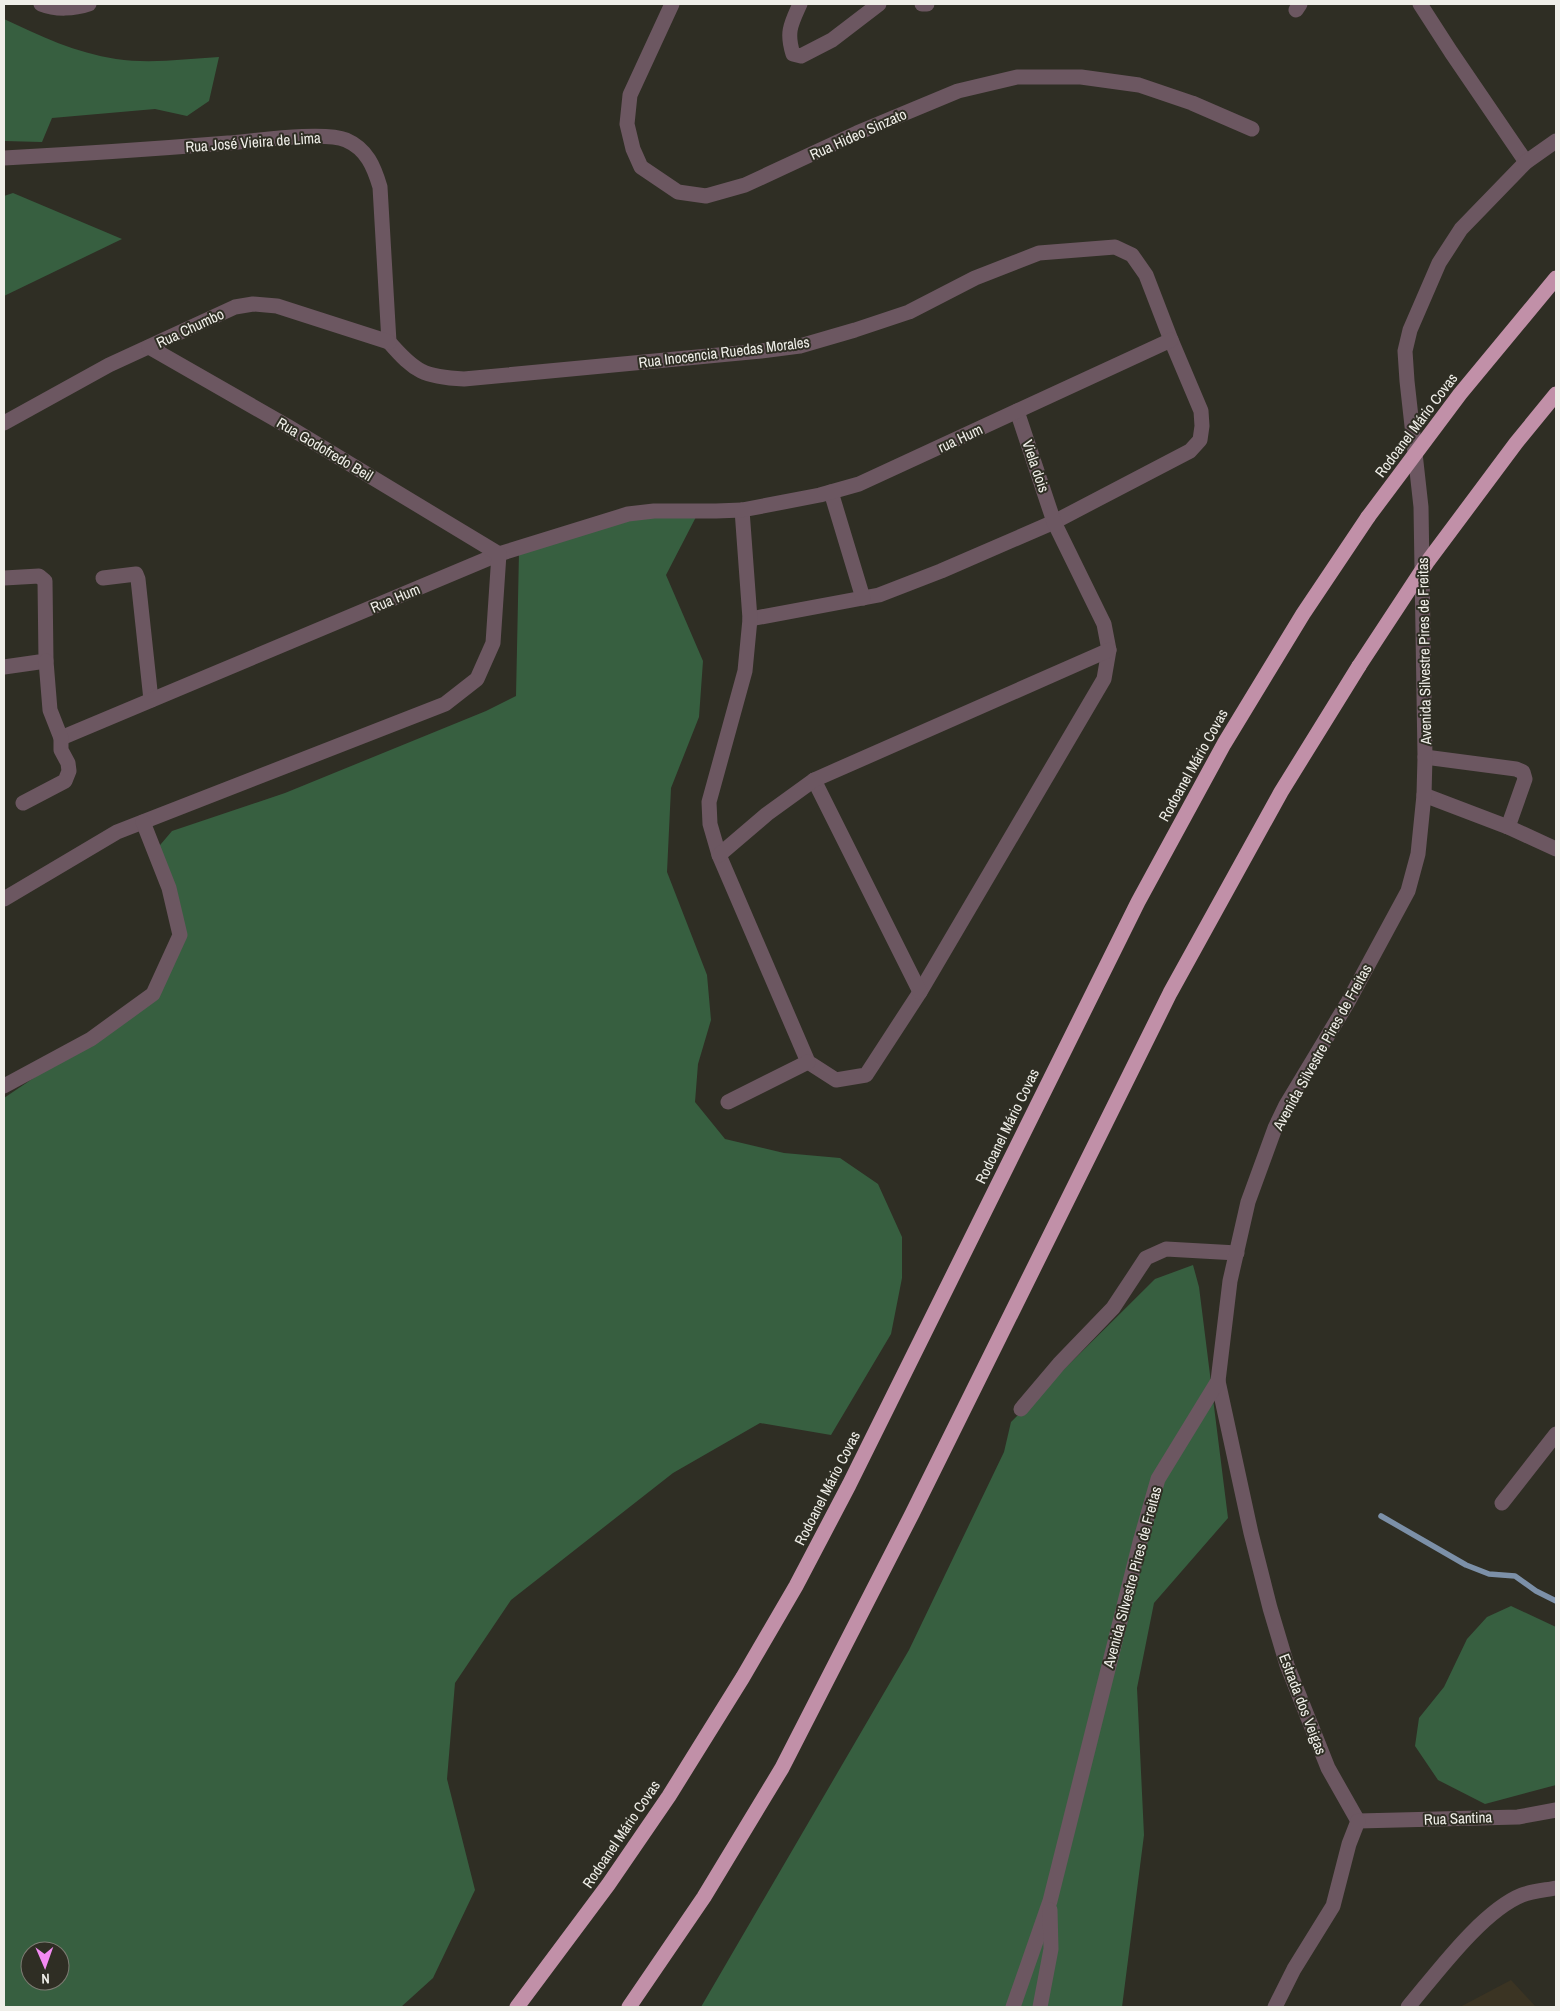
<svg xmlns="http://www.w3.org/2000/svg" width="1560" height="2011" font-family="'Archivo Narrow',sans-serif">
<style>
.education{fill:#3b3423}
.forest{fill:#375f40;fill-rule:evenodd}
.lines{fill:none;stroke-linecap:round;stroke-linejoin:round}
.stream{stroke:#7c90a8;stroke-width:5.5}
.minor{stroke:#6c5761;stroke-width:15}
.highway{stroke:#c190a8;stroke-width:15}
.highway-bridge{stroke:#c190a8;stroke-width:15}
.labels{text-anchor:middle;dominant-baseline:central;stroke-width:4;stroke-linejoin:round;paint-order:stroke}
.street-label{font-size:15px;fill:#efeee8;stroke:#2f2e24}
</style>
<rect width="100%" height="100%" fill="#2f2e24"/>
<!-- education -->
<polygon class="education" points="1511,1980 1536,2007 1460,2007"/>
<!-- forest -->
<g class="forest">
<path d="M4,19C40,36 76,53 116,59C150,64 185,59 219,57L209,101L187,116L155,109L52,118L42,142L4,141Z"/>
<polygon points="13,193 122,239 4,296 4,196"/>
<path d="M697,515L666,575L703,661L699,717L671,788L667,872L707,975L711,1020L698,1064L695,1102L725,1139L784,1153L840,1158L878,1184L902,1237V1278L891,1334L831,1435L760,1423L673,1473L511,1600L455,1683L447,1779L475,1890L433,1978L401,2007H4V1098L81,1046L153,994L180,935L155,851L172,831L285,793L486,711L516,696L519,552L629,519ZM30,1951H60V1981H30Z"/>
<polygon points="1193,1265 1199,1287 1228,1518 1154,1603 1137,1688 1144,1835 1122,2007 701,2007 909,1650 1004,1452 1011,1422 1155,1279"/>
<polygon points="1511,1606 1556,1627 1556,1785 1485,1804 1438,1780 1415,1746 1419,1718 1444,1687 1467,1639 1487,1617"/>
</g>
<g class="lines">
<!-- stream -->
<polyline class="stream" points="1381,1516 1466,1565 1489,1574 1515,1576 1536,1591 1556,1601"/>
<!-- minor -->
<g class="minor">
<path d="M41,4C56,10 74,9 89,4"/>
<polyline points="672,4 630,95 627,124 633,149 641,167 678,192 706,196 745,185 857,133 958,91 1017,77 1081,77 1139,85 1192,103 1252,129"/>
<path d="M800,4C791,24 786,32 793,54L801,56L832,40L879,4"/>
<polyline points="922,4 927,4"/>
<polyline points="1420,4 1451,52 1526,162"/>
<polyline points="1296,10 1300,4"/>
<path d="M4,158C79,154 153,149 228,143C254,141 324,131 346,140C367,149 374,167 380,187L389,342"/>
<path d="M389,342C415,372 424,377 464,379L761,351L800,346L855,330L909,312L975,278L1039,253L1115,247L1132,255L1146,275L1171,340L1201,411L1202,426L1200,440L1190,451L1054,522L941,571L879,595L750,619"/>
<polyline points="4,423 109,365 235,307 253,304 277,306 389,342"/>
<polyline points="831,492 863,598"/>
<polyline points="742,510 750,619 745,671 709,802 710,824 719,855 808,1062 836,1080 866,1075 920,992 1104,679 1109,650 1104,624 1054,522 1017,411"/>
<polyline points="4,578 39,576 45,581 46,661 4,667"/>
<polyline points="103,578 136,574 138,579 151,700"/>
<polyline points="61,738 499,554 628,514 654,511 716,511 742,510 820,495 859,484 1171,340"/>
<polyline points="1425,757 1516,769 1523,772 1525,779 1508,827"/>
<polyline points="814,780 920,992"/>
<polyline points="1424,795 1508,827 1556,849"/>
<polyline points="23,803 65,781 69,771 68,763 61,750 61,738 50,710 46,661"/>
<polyline points="719,855 767,814 814,780 1109,650"/>
<polyline points="4,899 117,832 445,704 477,679 493,643 499,554 287,426 149,347"/>
<polyline points="4,1086 91,1039 153,994 180,935 169,888 143,822"/>
<polyline points="728,1102 808,1062"/>
<polyline points="1218,1381 1251,1533 1270,1608 1287,1665 1328,1768 1358,1821"/>
<polyline points="1021,1409 1059,1364 1113,1308 1146,1258 1166,1249 1237,1253"/>
<polyline points="1502,1503 1556,1434"/>
<polyline points="1358,1821 1518,1817 1556,1810"/>
<polyline points="1013,2007 1050,1901 1140,1542 1158,1479 1218,1381 1230,1281 1248,1202 1275,1128 1286,1105 1348,1002 1408,891 1418,854 1424,795 1425,757 1421,507 1407,381 1405,351 1410,330 1439,263 1461,229 1526,162 1556,141"/>
<polyline points="1040,2007 1051,1949 1050,1910"/>
<polyline points="1275,2007 1294,1969 1333,1906 1349,1844 1358,1821"/>
<path d="M1408,2007C1436,1974 1482,1911 1522,1895C1532,1891 1546,1890 1556,1888"/>
</g>
<!-- highway -->
<g class="highway">
<polyline points="517,2007 608,1885 669,1796 743,1677 796,1586 849,1485 1138,902 1224,744 1303,614 1368,517"/>
<polyline points="629,2007 704,1897 782,1768 912,1514 1170,993 1281,792 1359,666"/>
</g>
<!-- highway-bridge -->
<g class="highway-bridge">
<polyline points="1368,517 1460,394 1556,278"/>
<polyline points="1359,666 1428,561 1516,443 1556,394"/>
</g>
</g>
<g class="labels">
<!-- street labels -->
<g class="street-label">
<text transform="translate(858 134) rotate(-24)">Rua Hideo Sinzato</text>
<text transform="translate(253 142) rotate(-4)">Rua José Vieira de Lima</text>
<text transform="translate(190 328) rotate(-25)">Rua Chumbo</text>
<text transform="translate(724 352) rotate(-7)">Rua Inocencia Ruedas Morales</text>
<text transform="translate(1416 425) rotate(-53)">Rodoanel Mário Covas</text>
<text transform="translate(960 438) rotate(-25)">rua Hum</text>
<text transform="translate(325 449) rotate(31)">Rua Godofredo Beil</text>
<text transform="translate(1036 466) rotate(71)">Viela dois</text>
<text transform="translate(395 598) rotate(-23)">Rua Hum</text>
<text transform="translate(1424 651) rotate(-91)">Avenida Silvestre Pires de Freitas</text>
<text transform="translate(1193 765) rotate(-61)">Rodoanel Mário Covas</text>
<text transform="translate(1322 1047) rotate(-61)">Avenida Silvestre Pires de Freitas</text>
<text transform="translate(1007 1126) rotate(-64)">Rodoanel Mário Covas</text>
<text transform="translate(827 1488) rotate(-63)">Rodoanel Mário Covas</text>
<text transform="translate(1132 1577) rotate(-75)">Avenida Silvestre Pires de Freitas</text>
<text transform="translate(1303 1704) rotate(69)">Estrada dos Veigas</text>
<text transform="translate(1458 1818) rotate(-2)">Rua Santina</text>
<text transform="translate(621 1834) rotate(-56)">Rodoanel Mário Covas</text>
</g>
</g>
<!-- border -->
<rect width="1560" height="2011" fill="none" stroke="#efeee8" stroke-width="10"/>
<!-- north arrow -->
<g transform="translate(45 1966) rotate(178)"><circle r="24" fill="#2f2e24" stroke="#7c7b72"/>
<path d="M0-4L9 19L0 12L-9 19Z" fill="#f38af2"/>
<text y="-8" font-size="14" font-weight="bold" text-anchor="middle" fill="#efeee8">N</text>
</g>
</svg>
